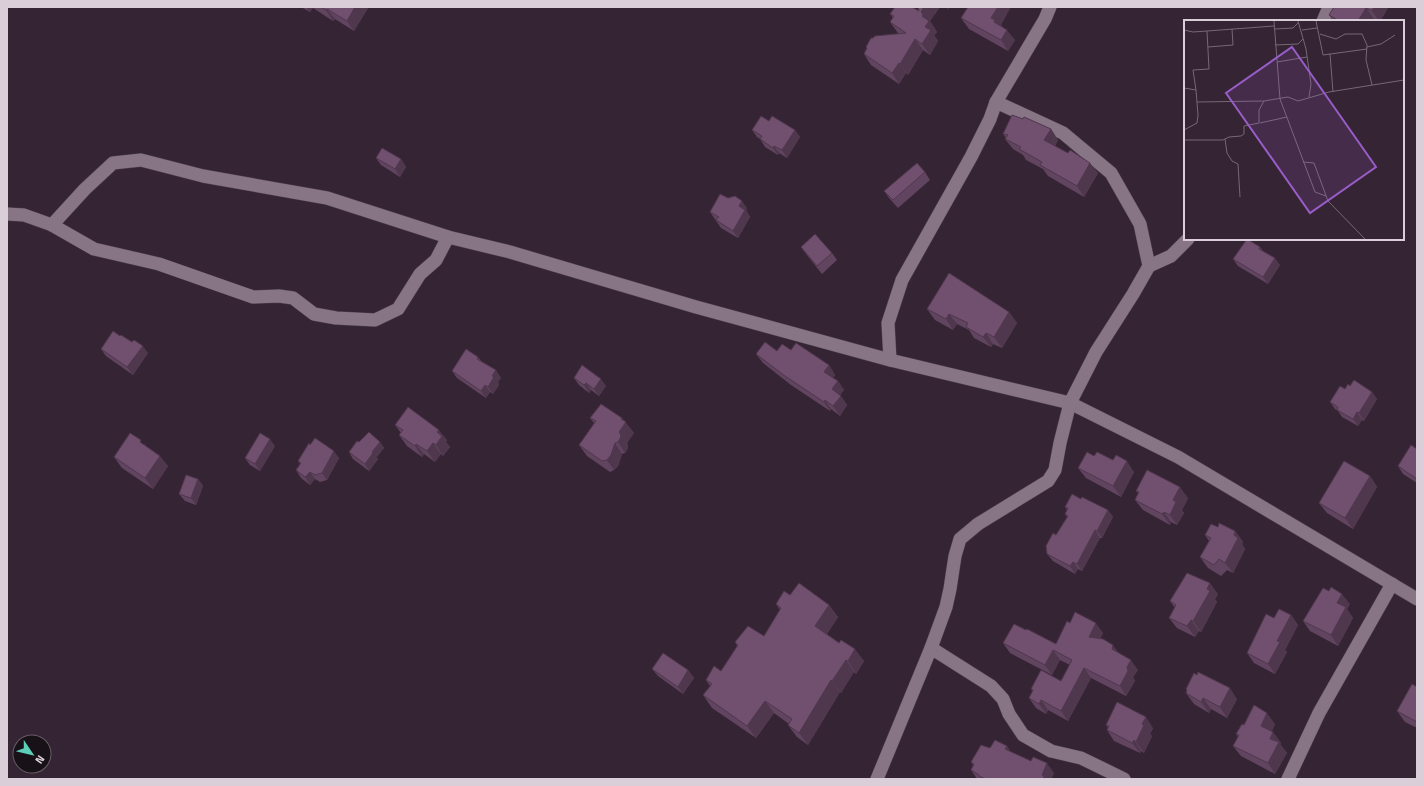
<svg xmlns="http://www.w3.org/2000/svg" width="1424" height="786" font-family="'Titillium Web',sans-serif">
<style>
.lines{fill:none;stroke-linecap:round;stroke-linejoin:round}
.minor-casing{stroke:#4d3f4c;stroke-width:14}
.minor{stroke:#877485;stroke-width:13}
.wall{fill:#61445f}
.shaded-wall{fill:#4f374d}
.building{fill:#714f6e;stroke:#4f374d}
.inset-road{fill:none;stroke:#776876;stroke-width:1}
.view{fill:#985dc7;fill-opacity:0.15;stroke:#985dc7;stroke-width:2}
.inset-edge{fill:none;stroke:#dacfd9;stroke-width:2}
</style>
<rect width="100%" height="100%" fill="#352434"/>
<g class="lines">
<defs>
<g id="minor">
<polyline points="1323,21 1329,7"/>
<polyline points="7,214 24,215 52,225 94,249 159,264 253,297 279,296 293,298 314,314 336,318 375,320 398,309 420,274 436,260 448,237"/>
<polyline points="52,225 85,189 113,163 141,160 203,176 327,198 448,237 510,252 696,307 890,360 1070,403 1178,457 1417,599"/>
<polyline points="1149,266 1171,256 1188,239"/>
<polyline points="890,360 888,323 902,280 971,157 990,119 996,102"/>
<polyline points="931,648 991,686 1003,699 1009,714 1023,735 1051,751 1081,758 1124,779"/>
<polyline points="877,779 931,648 946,607 950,589 955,556 960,539 978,524 1048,481 1055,470 1060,443 1070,403 1096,352 1133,294 1149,266 1140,224 1111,173 1063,133 996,102 1045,19 1050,7"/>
<polyline points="1288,779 1319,713 1392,584"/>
</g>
</defs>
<!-- minor casing -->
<use href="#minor" class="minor-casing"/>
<!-- minor -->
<use href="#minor" class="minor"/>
</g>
<!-- wall -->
<g class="wall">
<polygon points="301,7 367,7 368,8 354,31 335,19 333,21 313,8 310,12"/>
<polygon points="918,7 940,7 930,21 937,32 934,35 938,41 930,55 923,50 908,75 906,73 899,84 871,65 864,54 867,48 866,47 873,38 899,34 898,33 890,22 893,18 890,14 919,11"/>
<polygon points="1334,7 1388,8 1380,21 1378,21 1374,19 1372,21 1333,21 1329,15"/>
<polygon points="961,18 1001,25 1015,40 1008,51 969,29"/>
<polygon points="769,121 795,130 800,137 787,158 779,153 778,155 765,147 760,139 757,137 752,130"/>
<polygon points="1051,129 1058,140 1055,146 1098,173 1084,197 1048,176 1043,169 1026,160 1023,155 1013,149 1005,139 1006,138 1003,134"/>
<polygon points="376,158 401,159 406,167 400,177 381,165"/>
<polygon points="925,172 930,180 898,208 889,198 884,191"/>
<polygon points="747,208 746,210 750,217 738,238 721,228 710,212"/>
<polygon points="801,247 832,253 837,260 822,274 806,254"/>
<polygon points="1260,247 1263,251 1280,265 1268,284 1238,266 1233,259"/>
<polygon points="927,309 1009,312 1017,323 1002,348 993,344 991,347 974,338 969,330 957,324 953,330 935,320"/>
<polygon points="101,349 148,353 133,375 106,356"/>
<polygon points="791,350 829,365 835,375 833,378 838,381 844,390 840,395 847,405 840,416 831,409 830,411 791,385 763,363 756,354 777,351"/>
<polygon points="478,357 481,361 501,378 498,382 499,385 493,394 490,392 486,398 457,378 452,371"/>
<polygon points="574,378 606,386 599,396 591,390 589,393 579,385"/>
<polygon points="1350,386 1372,392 1377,399 1364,421 1362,420 1358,426 1342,417 1338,411 1335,409 1330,402 1345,389"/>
<polygon points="590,418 622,418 634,433 627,443 628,446 627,450 625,453 622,454 618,466 614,470 610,472 587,456 579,445 594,423"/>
<polygon points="395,425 447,440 446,442 450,447 443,456 441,454 435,462 424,454 422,457 407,446 399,435 401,433"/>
<polygon points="359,442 380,442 384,448 376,458 378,459 369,471 353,459 349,452"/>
<polygon points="144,444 168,466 153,489 122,468 114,457"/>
<polygon points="310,445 339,458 327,480 320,482 315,479 310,485 301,478 296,470 300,464 298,461"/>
<polygon points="275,446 260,471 250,465 245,458"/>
<polygon points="1417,449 1417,483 1403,474 1398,466"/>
<polygon points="1094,456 1134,472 1121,497 1086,478 1078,468"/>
<polygon points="1370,476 1377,487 1353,529 1327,513 1319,503"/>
<polygon points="198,479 203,486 196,505 185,501 179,494"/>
<polygon points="1136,491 1188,498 1182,510 1184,513 1177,525 1171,522 1170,525 1143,510 1135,500 1138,493"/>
<polygon points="1081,499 1108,510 1113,517 1102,538 1100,538 1082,571 1078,569 1075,574 1053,561 1047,554 1056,535 1067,517 1065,514 1067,510 1065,507"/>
<polygon points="1218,527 1235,531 1243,542 1242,544 1245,549 1233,573 1227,570 1221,576 1208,568 1200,557 1209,541 1205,535"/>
<polygon points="1218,594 1215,599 1217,602 1201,632 1199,631 1195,637 1177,628 1169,618 1175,608 1170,601"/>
<polygon points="790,595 829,605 838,617 827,634 864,661 856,674 854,672 841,693 840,692 808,745 797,737 788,725 789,724 774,713 756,738 712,708 703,695 710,686 706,680 721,671 737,646 735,642 764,636 780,610 776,604"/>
<polygon points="1350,604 1347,609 1353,618 1338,646 1310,631 1303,621"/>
<polygon points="1291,615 1298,625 1285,650 1287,652 1275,674 1254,663 1247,653 1274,618"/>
<polygon points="1070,623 1103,633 1100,639 1119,654 1138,670 1133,677 1135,681 1126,696 1091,678 1068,721 1048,710 1046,714 1036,708 1029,698 1033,691 1031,689 1061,681 1070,665 1060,660 1052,675 1010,653 1003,643 1026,630 1056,644"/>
<polygon points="652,669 688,670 694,678 683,694 658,676"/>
<polygon points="1417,687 1417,728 1405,722 1397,711"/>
<polygon points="1186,689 1237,699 1227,718 1211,709 1209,713 1194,704 1186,693 1187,691"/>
<polygon points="1275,724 1272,731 1281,743 1280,744 1287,753 1275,774 1241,756 1233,746 1238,737 1236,734 1244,725"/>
<polygon points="1106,725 1153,728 1150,734 1152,736 1144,753 1141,751 1140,753 1114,741 1107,730 1108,728"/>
<polygon points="1007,746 1010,752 1054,773 1051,779 977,779 971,770 973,765 971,762 990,748"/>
</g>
<!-- shaded-wall -->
<g class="shaded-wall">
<polygon points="306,7 312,7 313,8 310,12"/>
<polygon points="355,7 367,7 368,8 354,31 347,21"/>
<polygon points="924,7 940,7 930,21 937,32 934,35 938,41 930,55 922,44 925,27 921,12"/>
<polygon points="946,7 949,7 948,10"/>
<polygon points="998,7 1011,7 1000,27 1002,32 991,18"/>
<polygon points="1374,7 1387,7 1388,8 1380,21 1379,21 1372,11"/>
<polygon points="1366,8 1374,19 1372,21 1358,21"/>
<polygon points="327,9 335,19 333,21 326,10"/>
<polygon points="1007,30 1015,40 1008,51 1001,40"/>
<polygon points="915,39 923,50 908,75 900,64"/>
<polygon points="899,63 906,73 899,84 892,73"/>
<polygon points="1051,129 1058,140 1052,151 1044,140"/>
<polygon points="795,130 800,137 787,158 782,150"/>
<polygon points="774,146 779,153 778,155 773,148"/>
<polygon points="401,159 406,167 400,177 395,169"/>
<polygon points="1090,163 1098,173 1084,197 1077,186"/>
<polygon points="742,201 747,208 746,210 750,217 738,238 733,231 739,206"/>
<polygon points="1275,258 1280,265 1268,284 1263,277"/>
<polygon points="1009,312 1017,323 1002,348 994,337"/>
<polygon points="949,314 957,324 953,330 946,319"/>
<polygon points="986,333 993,344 991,347 983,337"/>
<polygon points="143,346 148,353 133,375 127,367"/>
<polygon points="829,365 835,375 831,381 824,372"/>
<polygon points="496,370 501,378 498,382 499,385 493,394 488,387 492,376"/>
<polygon points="601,379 606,386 599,396 594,389"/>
<polygon points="838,381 844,390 838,398 832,389"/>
<polygon points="586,383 591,390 589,393 584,385"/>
<polygon points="485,385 490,392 486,398 481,391"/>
<polygon points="1372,392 1377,399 1364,421 1359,413"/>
<polygon points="841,396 847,405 840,416 833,406"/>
<polygon points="825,400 831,409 830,411 824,402"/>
<polygon points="1357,412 1362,420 1358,426 1353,419"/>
<polygon points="622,418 634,433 627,443 628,446 627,450 625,453 618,442"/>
<polygon points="439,430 447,440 446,442 450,447 443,456 436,445 437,432"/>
<polygon points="270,439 275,446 260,471 255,464"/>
<polygon points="380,442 384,448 376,458 378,459 369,471 365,464 372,452"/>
<polygon points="433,443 441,454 435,462 427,451"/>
<polygon points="615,443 622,454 618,466 614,470 607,460"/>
<polygon points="416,444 424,454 422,457 415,446"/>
<polygon points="334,451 339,458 327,480 322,473"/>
<polygon points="160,456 168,466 153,489 145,478"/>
<polygon points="1127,461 1134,472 1121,497 1113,486"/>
<polygon points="310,472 315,479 310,485 305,477"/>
<polygon points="1370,476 1377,487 1353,529 1345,518"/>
<polygon points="198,479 203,486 196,505 191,498"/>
<polygon points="1180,487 1188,498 1182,510 1184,513 1177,525 1170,515 1173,500"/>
<polygon points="1108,510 1113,517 1102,538 1097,531"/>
<polygon points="1164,512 1171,522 1170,525 1162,514"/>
<polygon points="1095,530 1100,538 1082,571 1077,564"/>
<polygon points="1235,531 1243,542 1242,544 1245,549 1233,573 1225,563"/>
<polygon points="1073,562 1078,569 1075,574 1070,566"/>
<polygon points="1210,583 1218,594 1215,599 1217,602 1201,632 1193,621 1207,589"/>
<polygon points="1342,594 1350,604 1347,609 1353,618 1338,646 1331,635 1337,603"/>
<polygon points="829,605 838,617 824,638 815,626"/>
<polygon points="1291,615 1298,625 1285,650 1287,652 1275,674 1268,664 1277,641"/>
<polygon points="1191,620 1199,631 1195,637 1187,626"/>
<polygon points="1096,623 1103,633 1096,647 1089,637"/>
<polygon points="1113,645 1120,655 1112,649"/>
<polygon points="855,649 864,661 856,674 848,661"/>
<polygon points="1053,650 1060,660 1052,675 1045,665"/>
<polygon points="846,660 854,672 841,693 832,681"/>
<polygon points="1131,660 1138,670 1133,677 1135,681 1126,696 1120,686 1127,667"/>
<polygon points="1084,668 1091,678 1068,721 1061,711"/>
<polygon points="688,670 694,678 683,694 678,687"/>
<polygon points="831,680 840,692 808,745 799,733"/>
<polygon points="1230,688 1237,699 1227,718 1220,707"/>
<polygon points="1203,698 1211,709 1209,713 1201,702"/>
<polygon points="1041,700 1048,710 1046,714 1039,704"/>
<polygon points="765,701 774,713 756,738 747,726"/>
<polygon points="1267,713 1275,724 1269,736 1261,726"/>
<polygon points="1146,717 1153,728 1150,734 1152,736 1144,753 1136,742 1142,724"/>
<polygon points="1273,732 1281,743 1280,744 1287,753 1275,774 1268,763 1270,739"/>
<polygon points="1134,740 1141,751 1140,753 1132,743"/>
<polygon points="1007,746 1013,755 1005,749"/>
<polygon points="1047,763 1054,773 1051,779 1043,779 1042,775"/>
</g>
<!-- building -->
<g class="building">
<polygon points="321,7 355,7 347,21 327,9 326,10"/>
<polygon points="895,7 912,7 919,11 918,7 924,7 921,12 923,14 922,16 929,21 925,27 931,30 922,44 915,39 900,64 899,63 892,73 864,54 867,48 866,47 871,38 873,38 875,36 906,33 890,22 894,16 890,14"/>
<polygon points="968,7 998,7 991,18 995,20 994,22 1007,30 1001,40 961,18"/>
<polygon points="1334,7 1374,7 1372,11 1366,8 1358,21 1339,21 1329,15"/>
<polygon points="1012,115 1023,119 1024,117 1051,129 1044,140 1068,153 1070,150 1090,163 1077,186 1040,165 1042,162 1019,149 1021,147 1005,139 1008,135 1003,134"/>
<polygon points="761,116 769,121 772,116 795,130 782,150 774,146 773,148 760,139 762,136 752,130"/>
<polygon points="382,148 401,159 395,169 376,158"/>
<polygon points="917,163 925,172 893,200 884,191"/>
<polygon points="720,194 728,198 735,196 742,201 739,206 745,210 733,231 716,220 719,217 710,212"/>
<polygon points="815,234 832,253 817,266 801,247"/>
<polygon points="1247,239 1260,247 1259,249 1275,258 1263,277 1233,259"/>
<polygon points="949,273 1009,312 994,337 986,333 983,337 966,327 968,323 949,314 946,319 927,309"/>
<polygon points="113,331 120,336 121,335 132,342 134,340 143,346 127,367 101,349"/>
<polygon points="765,342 777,351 782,344 791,350 796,343 829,365 824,372 838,381 832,389 841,396 833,406 825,400 824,402 785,376 756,354"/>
<polygon points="466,349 478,357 477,359 496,370 492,376 494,377 488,387 485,385 481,391 452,371"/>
<polygon points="582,365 601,379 594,389 586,383 584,385 574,378"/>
<polygon points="1354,380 1372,392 1359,413 1357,412 1353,419 1337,410 1338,407 1330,402 1340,386 1345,389 1348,384 1350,386"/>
<polygon points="601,404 622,418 621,419 626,422 619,432 621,435 620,439 618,442 615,443 611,455 607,460 602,461 579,445 596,421 590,418"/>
<polygon points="408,407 439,430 437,432 442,436 436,445 433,443 427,451 416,444 415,446 399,435 403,430 395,425"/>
<polygon points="369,432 380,442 372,452 373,453 365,464 349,452 357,441 359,442"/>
<polygon points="130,433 141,440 140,442 160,456 145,478 114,457"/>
<polygon points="260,433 270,439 255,464 245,458"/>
<polygon points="315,438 334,451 322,473 315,475 310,472 305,477 296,470 301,463 298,461 309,443 310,445"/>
<polygon points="1411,445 1417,449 1417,479 1398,466"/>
<polygon points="1087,452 1094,456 1097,452 1113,460 1116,455 1127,461 1113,486 1078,468"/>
<polygon points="1344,461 1370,476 1345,518 1319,503"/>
<polygon points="1147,470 1180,487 1173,500 1176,502 1170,515 1164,512 1162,514 1135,500 1139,492 1136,491"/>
<polygon points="186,475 198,479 191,498 179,494"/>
<polygon points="1072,494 1081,499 1082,497 1108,510 1097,531 1095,530 1077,564 1073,562 1070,566 1047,554 1046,546 1053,533 1056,535 1068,516 1065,514 1068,508 1065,507"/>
<polygon points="1219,523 1235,531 1234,535 1238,538 1225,563 1219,559 1214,565 1200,557 1211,538 1205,535 1211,524 1218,527"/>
<polygon points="1187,573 1210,583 1207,589 1210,591 1193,621 1191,620 1187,626 1169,618 1176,605 1170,601"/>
<polygon points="799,583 829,605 815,626 839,643 841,640 855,649 848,661 846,660 832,681 831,680 799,733 788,725 792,719 765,701 747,726 703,695 712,684 706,680 714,666 721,671 738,645 735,642 748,626 764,636 781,608 776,604 784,591 790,595"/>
<polygon points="1331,587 1342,594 1337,603 1346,607 1331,635 1303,621 1323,588 1329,591"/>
<polygon points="1279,609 1291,615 1277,641 1280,642 1268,664 1247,653 1266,614 1274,618"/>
<polygon points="1075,612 1096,623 1089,637 1103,639 1113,645 1112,649 1131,660 1127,667 1128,671 1120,686 1084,668 1061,711 1041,700 1039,704 1029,698 1033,690 1031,689 1041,670 1061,681 1072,660 1053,650 1045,665 1003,643 1014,624 1026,630 1027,629 1056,644 1067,621 1070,623"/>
<polygon points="663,653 688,670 678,687 652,669"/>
<polygon points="1198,672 1230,688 1220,707 1203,698 1201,702 1186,693 1187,690 1186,689 1194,673 1197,675"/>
<polygon points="1412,684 1417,687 1417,722 1397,711"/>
<polygon points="1117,702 1146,717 1142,724 1144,725 1136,742 1134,740 1132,743 1107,730 1109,726 1106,725"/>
<polygon points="1254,705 1267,713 1261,726 1273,732 1270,739 1279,742 1268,763 1233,746 1239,735 1236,734 1242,724 1244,725"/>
<polygon points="995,740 1007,746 1005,749 1031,761 1033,757 1047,763 1042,775 1044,776 1043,779 986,779 979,776 979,775 971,770 974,764 971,762 981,745 990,748"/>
</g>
<!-- overview -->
<g transform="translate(1184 20)">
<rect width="220" height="220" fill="#352434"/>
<path class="inset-road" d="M90,1L96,79L131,172L142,176M114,1L122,29L127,64L125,77M132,1L139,35L183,29M91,9L109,8L114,3M0,10L9,12L23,11M118,10L133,8M136,14L152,19L161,14H178L183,25L182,40L188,65M91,25L114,24L119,19M24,27L49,25L48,9M183,27L197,24L211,15M146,34L149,72M93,42L123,37M0,68L12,70L14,95L13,103L0,110M12,70L9,50L25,49L23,11L90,6M13,82L80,81M76,103L103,97M41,119L43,133L48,141L54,144L56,177M0,120H39L45,117L57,116L60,114V106L75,103V90L80,81L104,77L114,81L145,72L220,60M119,142L130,143L144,181L181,219"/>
<path class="view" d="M108,27L192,147L126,193L42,73Z"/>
<rect width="220" height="220" class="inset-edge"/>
</g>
<!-- border -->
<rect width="1424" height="786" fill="none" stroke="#dacfd9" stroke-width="16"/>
<!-- north arrow -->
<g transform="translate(32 754) rotate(125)"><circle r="19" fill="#181117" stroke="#665d65"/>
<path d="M0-3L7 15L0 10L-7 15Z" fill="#5dceb8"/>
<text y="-6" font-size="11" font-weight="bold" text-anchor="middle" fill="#dacfd9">N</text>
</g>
</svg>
